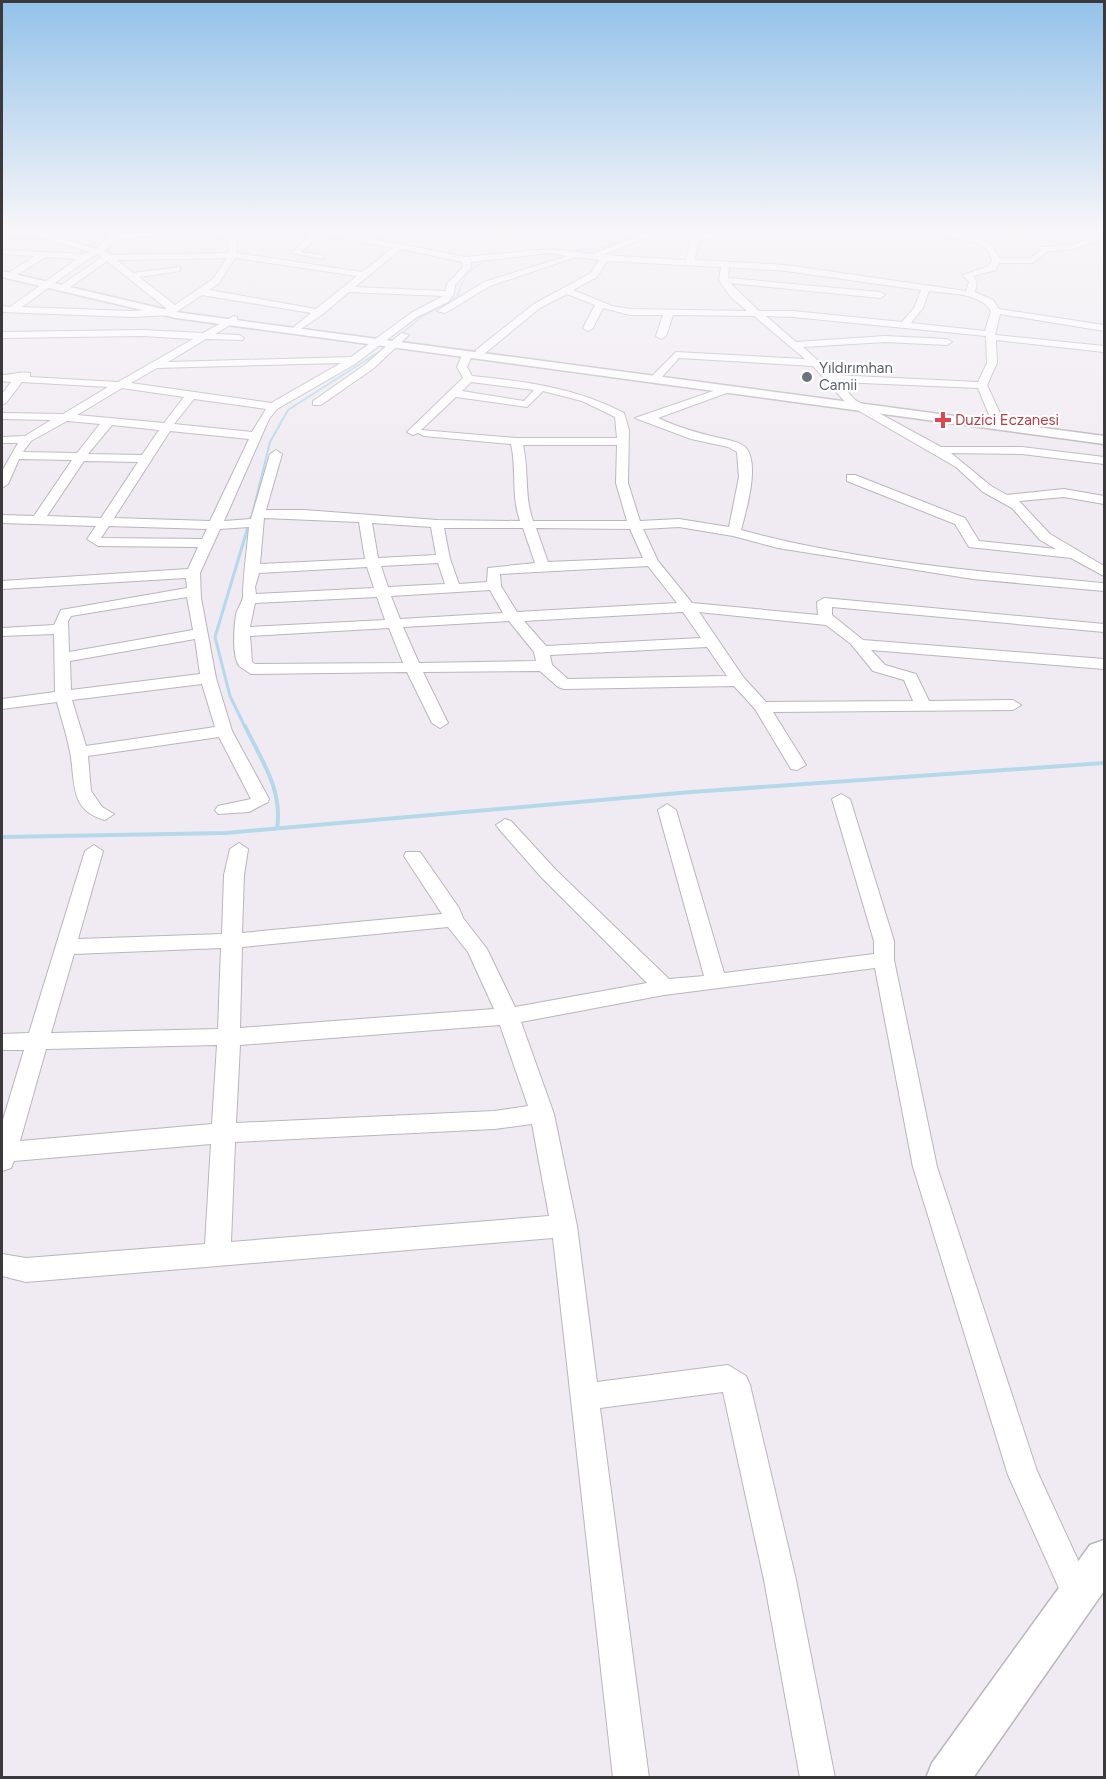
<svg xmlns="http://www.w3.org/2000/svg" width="1106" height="1779" font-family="Figtree,sans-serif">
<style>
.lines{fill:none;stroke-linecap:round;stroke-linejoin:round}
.stream-far3{stroke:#b5d8ea;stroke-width:1.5}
.stream-far2{stroke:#b5d8ea;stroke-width:2}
.stream-far1{stroke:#b5d8ea;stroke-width:3}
.stream{stroke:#b5d8ea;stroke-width:4}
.minor-casing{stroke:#bab5bc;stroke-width:2}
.major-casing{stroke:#bab5bc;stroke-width:3}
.minor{fill:#fff;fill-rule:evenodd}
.major{fill:#fff;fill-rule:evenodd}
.worship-dot{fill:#6b7280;stroke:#fff;stroke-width:2}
.health-dot{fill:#e0444e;stroke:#fff;stroke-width:2}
.labels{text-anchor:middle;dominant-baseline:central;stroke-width:4.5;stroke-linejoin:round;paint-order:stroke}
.far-worship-label{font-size:15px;fill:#5b616d;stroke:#fff;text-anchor:start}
.far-health-label{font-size:15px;fill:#be3a42;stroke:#fff;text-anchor:start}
</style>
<rect width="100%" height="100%" fill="#f0ebf2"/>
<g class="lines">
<!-- stream-far3 -->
<g class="stream-far3">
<polyline points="561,251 595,249 641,235"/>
<path d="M372,357L423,316L457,297C463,277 470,266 491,259"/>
</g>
<!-- stream-far2 -->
<polyline class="stream-far2" points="251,519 270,442 288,410 374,355"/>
<!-- stream-far1 -->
<polyline class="stream-far1" points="245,727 230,696 215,637 251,517"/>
<!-- stream -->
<g class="stream">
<path d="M245,726C261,760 283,789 277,828"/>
<polyline points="2,837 226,833 691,792 1104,763"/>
</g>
<defs>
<g id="minor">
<path d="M115,229H123L119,234L182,231L186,233L115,239L105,251L110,255L229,253V241L213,235L209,229H217L236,238L237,253L362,272L393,248L321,234L301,252L323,255V259L291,253L313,232L306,229H324L466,257L549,249L593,254L654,229H666L603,255L686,260L691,240L717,229H729L698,243L695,260L786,265L966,291L969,282L963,275L989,266L992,261L988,250L975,242L911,229C938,229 989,229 999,258H1030L1040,251V247L1073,245L1104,233V238L1074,249L1048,251L1032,263H999L996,270L973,276L977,282L975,292L993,300L999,309L1104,325V331L1000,314L995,335L1104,346V352L996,340L997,363L987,385L1004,422L1002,424L992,422L978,388L839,382L855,400L941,447H1022L1104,457V464L1022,454L951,453L991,486L1007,495L1064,489L1104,496V504L1064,497L1019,501L1050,534L1104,566V576L1071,558L969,547L955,524L847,481V475H855L965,518L979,541L1056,549L1040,540L1012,508L983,492L956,467L847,404L813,366L679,358L661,378L652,376L676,352L805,359L754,316L673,315L666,336L661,339L656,336L663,315H630L603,308L593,328L588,331L583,328L595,305L567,294L540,308L484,354H476V350L534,304L591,273L599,260L576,257L490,286L445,313L437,311L484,282L567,256L549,253L471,262V267L455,285L454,294L448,302L417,317L355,364L277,409L269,419L224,521L251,519L270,454L276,450L282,454L266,510H304L437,520L520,521C511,496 517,469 511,444L424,436L418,433L413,435L407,432L463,378L457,367L462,355L467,352L472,355L467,367L472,376C525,381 577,388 624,413L629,430L628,483L640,521L679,519L729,527L739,477L737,452L728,447L691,439L635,418L728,386L732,387V391L658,418C682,429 704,435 729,440C735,442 742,443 746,448C760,464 746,511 741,530C855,561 984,572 1102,583H1104V591L973,579L778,548L733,536L679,527L643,529L658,561L692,603L818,615L817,602L824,598L1104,624V632L832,607V615L863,640L1104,659V669L871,650L885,665L916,674L929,701L1013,700L1021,705L1013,710L773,712L806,765L797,770L791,769L755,709L734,686L564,689L558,687L540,671L423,672L448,723L440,728L432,723L407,672L251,674L239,666C232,654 234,629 236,615C237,609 242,603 243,597C243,575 247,551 249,527L220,529L200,573L201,598L216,678L232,731L269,799L268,802L249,812L218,814L215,810L218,806L251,799L219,737L88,756L91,791L102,807L114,814L105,820C68,810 76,781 70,752C67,735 61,718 57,702L2,709V699L55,692L54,634L2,636V628L54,625L61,610L187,588L186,578L2,589V581L188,569L198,547L98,546L87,539L96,526L2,523V515L34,516L72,460L19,459L8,484L2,488V471L18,443H2V437L25,436L51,420L2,419V413L63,414L108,387L22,382L6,403L2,404V394L11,382L2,381V375C10,375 23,371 30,373V377L118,382L193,339L142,336L2,338V332L142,330L203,333L234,316L237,317V321L215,334L239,335L244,338L242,340L206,339L168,362L351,357L411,313L443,296L349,292L323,314L298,331L293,328L295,326L311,313L202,295L172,315L131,317L2,312V306L10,307L77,259L46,257L10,279L7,274L35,256L2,254V250L84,254L90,252L38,236H2V232H39L97,249ZM401,249L462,262L463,267L447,284L446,291L355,287ZM98,254L102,257L60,286V290H66L107,261L167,309L131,311L22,307L88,259ZM227,258L213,279L175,305L139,277L180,271V267L133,273L117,260ZM235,258L357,276L316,309L209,290L219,283ZM607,261L721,267L719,280L730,296L747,311L630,309L612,306L573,290L597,277ZM729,267L786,271L921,290L914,308L902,322L793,311H759L730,283L880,298L885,295L880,292L728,278ZM929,291C950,294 979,292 991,311L985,331L911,323L923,308ZM766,316L793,317L986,336L987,363L978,382L834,375L803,347L885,342L947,345L952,342L947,339L885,336L796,342ZM341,363L271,403L131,383L157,368ZM471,382L534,390L524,401L462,391ZM122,388L184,397L164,423L77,415ZM543,391L582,401L615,417L617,438H516L421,430L456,397L527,407ZM194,399L266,409L252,432L174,424ZM67,421L100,424L77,453L23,452L31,441ZM112,425L159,430L142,455L88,454ZM170,431L249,439L210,521L114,518ZM523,445H617L616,483L627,521H533C524,496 529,470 523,445ZM84,461L138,462L101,518L47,516ZM264,518L359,522L365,559L260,564ZM372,523L431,527L436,555L378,558ZM109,526L207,529L202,539L101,538ZM444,528H523L535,563L488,568L487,582L459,584L450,559ZM536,528L630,529L643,558L548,562ZM438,563L445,584L388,587L381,566ZM648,566L677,603L517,612L501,586L500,574ZM367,567L374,588L256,594L255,587L259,573ZM490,590L503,613L400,619L391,596ZM187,597L193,630L69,652L68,621L71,616ZM377,597L385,620L250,627L255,603ZM683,612L701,638L546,646L524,621ZM699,612L826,625L851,644L873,671L904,680L913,701L766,702L744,678ZM509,621L534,652L536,661L419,663L403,627ZM389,628L403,663L255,664L252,662L250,636ZM195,639L200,674L71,690L70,661ZM707,647L727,676L568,679L552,665L550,655ZM202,684L215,727L86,746L72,700Z"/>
<polygon points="401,333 409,335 374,368 321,405 313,405 313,401 366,364"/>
<path d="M841,794L850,799L894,941V960L937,1167L1037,1471L1094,1595L1089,1606L1078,1611L1067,1606L1008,1475L913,1167L875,968L664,995L521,1022L554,1114L577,1226L597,1382L728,1365L746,1376L750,1385L796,1580L835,1778H800L764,1580L723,1392L600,1408L649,1778H613L553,1238L26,1282L2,1276V1254L26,1258L205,1244L211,1144L14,1161L11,1168L2,1171V1123L24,1050H2V1034L29,1033L85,851L94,845L103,851L78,939L222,934L224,875L230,849L239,843L248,849L244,875L242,933L442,914L404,856L406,852H420L459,908L463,918L487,949L515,1007L647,983L542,878L499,829L496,825L505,819L511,821L556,870L669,979L704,976L658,810L667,804L676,810L724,973L874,954V941L832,799ZM448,927L468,952L494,1009L240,1028L242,947ZM221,948L218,1029L51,1033L74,954ZM500,1025L528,1106L494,1111L236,1123L240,1045ZM217,1045L212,1124L20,1141L46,1049ZM532,1124L549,1216L231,1242L235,1142L494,1129Z"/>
</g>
<g id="major">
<polygon points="2,271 176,312 1104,436 1104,444 176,318 2,277"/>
<polygon points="1104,1540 1104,1591 973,1778 926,1778 932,1763 1090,1545"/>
</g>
</defs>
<!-- minor casing -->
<use href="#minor" class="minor-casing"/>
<!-- major casing -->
<use href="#major" class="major-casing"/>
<!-- minor -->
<use href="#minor" class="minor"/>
<!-- major -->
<use href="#major" class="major"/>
</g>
<!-- sky -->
<linearGradient id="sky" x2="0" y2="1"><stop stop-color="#93c2e9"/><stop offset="0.48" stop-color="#f8f6f9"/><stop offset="1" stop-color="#f8f6f9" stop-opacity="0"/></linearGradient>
<rect width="1106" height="479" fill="url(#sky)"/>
<!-- markers -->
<circle class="worship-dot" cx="807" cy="377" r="6"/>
<path class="health-dot" d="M940 411h6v6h6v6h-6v6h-6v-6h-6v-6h6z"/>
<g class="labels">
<!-- far-worship labels -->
<g class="far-worship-label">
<text x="819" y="368">Yıldırımhan<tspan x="819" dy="17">Camii</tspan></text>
</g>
<!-- far-health labels -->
<g class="far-health-label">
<text x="955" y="420">Duzici Eczanesi</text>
</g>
</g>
<!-- border -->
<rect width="1106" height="1779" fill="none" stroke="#3b393c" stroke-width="6"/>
</svg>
